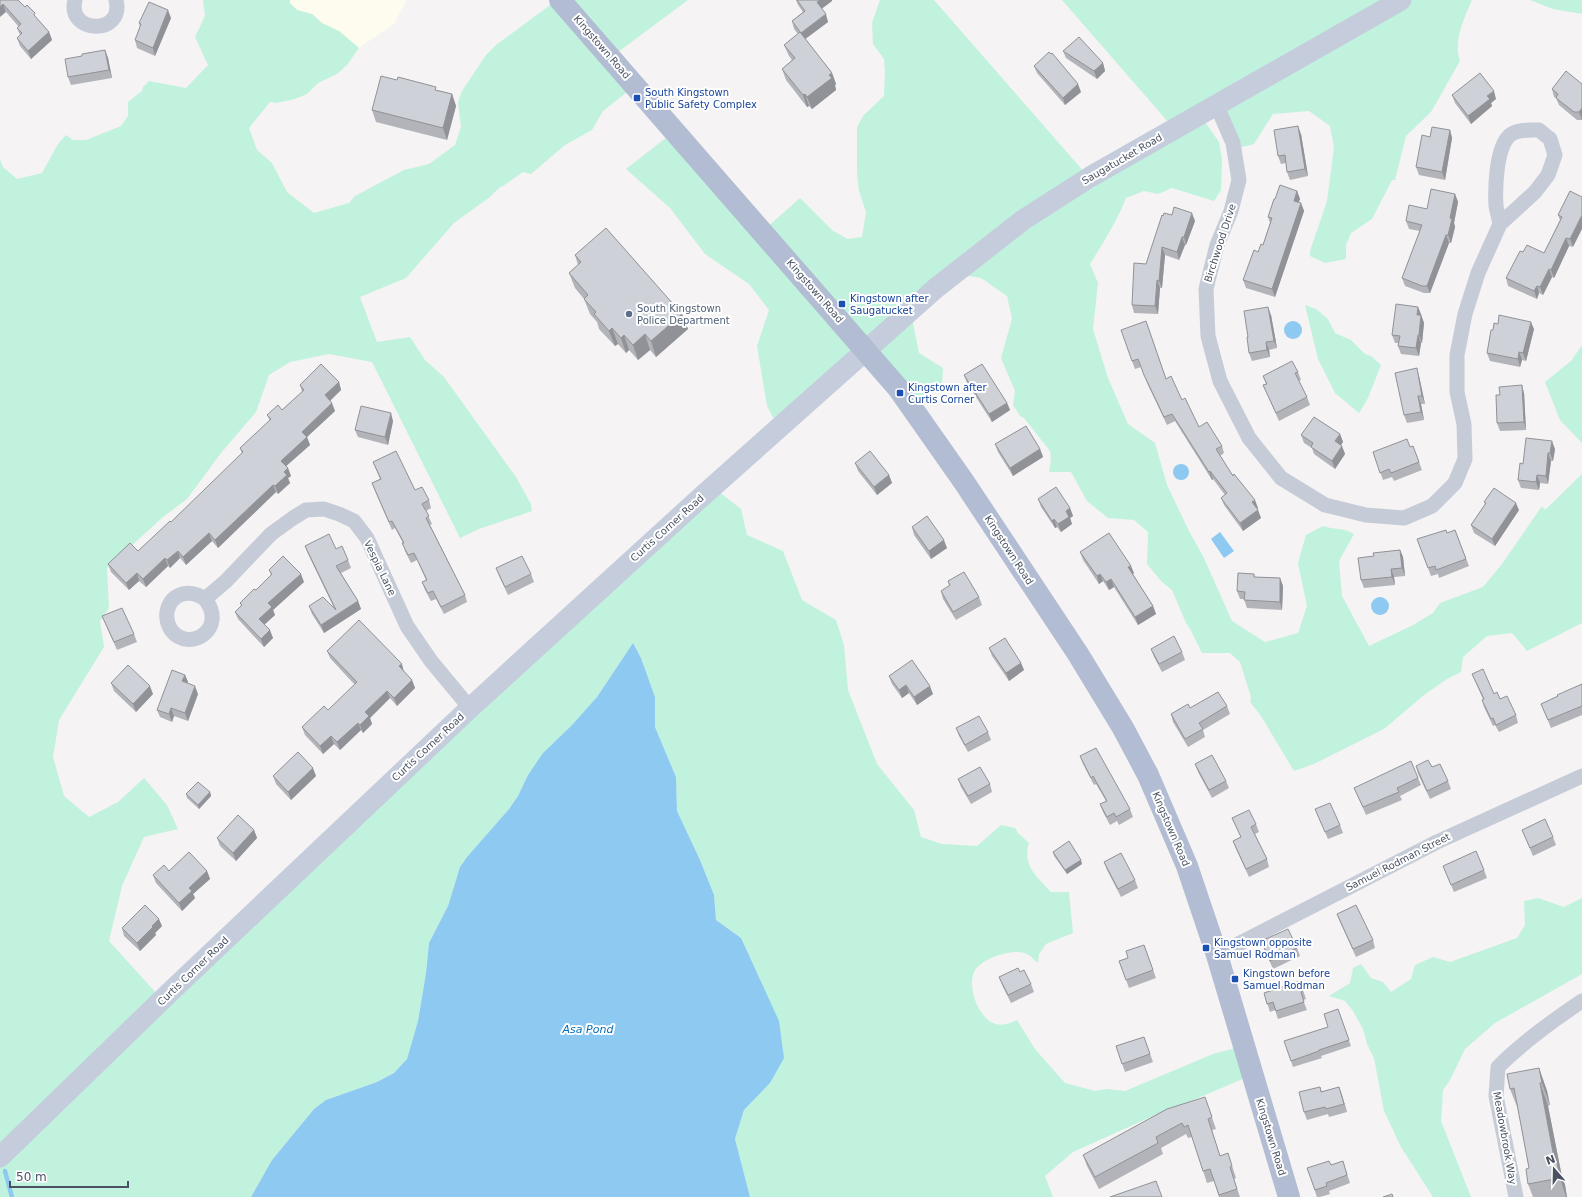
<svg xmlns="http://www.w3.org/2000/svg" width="1582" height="1197" font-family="'DejaVu Sans',sans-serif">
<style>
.commercial{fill:#fdfcee}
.green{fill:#c1f2de}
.water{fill:#8dc9f1}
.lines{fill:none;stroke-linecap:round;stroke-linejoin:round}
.stream{stroke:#8dc9f1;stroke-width:4.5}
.street{stroke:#c6ccd7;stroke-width:15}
.secondary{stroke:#c5ccdc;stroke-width:21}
.primary{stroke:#b2bcd2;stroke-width:22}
.wall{fill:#b2b4ba}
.shaded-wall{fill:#919297}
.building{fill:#cfd1d8;stroke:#919297}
.transit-dot{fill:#1a4fb4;stroke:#fff;stroke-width:1.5}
.service-dot{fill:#5c6f8a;stroke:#fff;stroke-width:1.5}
.labels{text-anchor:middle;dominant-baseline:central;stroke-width:4;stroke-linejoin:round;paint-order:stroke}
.street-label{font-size:10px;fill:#495162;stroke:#fff}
.transit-label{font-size:10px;fill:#164399;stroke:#fff;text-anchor:start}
.service-label{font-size:10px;fill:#4e5e75;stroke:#fff;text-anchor:start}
.water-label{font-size:11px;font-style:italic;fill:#0570b8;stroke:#fff}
</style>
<rect width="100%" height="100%" fill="#f5f3f3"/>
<!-- commercial -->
<polygon class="commercial" points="290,0 407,0 394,24 359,48 339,31 322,23 312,14 297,10 290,3"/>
<!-- green -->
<g class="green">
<path d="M203,0H290V3L297,10L312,14L322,23L339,31L359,48L347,65L337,74L318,83L307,94L295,99L276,103L270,102L249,128L257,150L272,163L287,192L314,213L349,203L355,196L404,170L429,164L455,145L461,127L458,102L462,91L486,55L496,45L557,0H688L614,55L636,85L603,111L592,130L565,145L531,174L523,172L503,186L500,187L490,197L454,223L406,278L360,297L377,342L410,337L425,360L444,377L516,477L531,504L532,511L479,529L460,538L372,362L329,354L290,362L269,375L256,412L221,453L187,499L163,517L107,568L109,608L100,621L104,647L59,720L53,757L64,796L89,817L118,802L144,778L167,805L178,829L144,837L122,886L109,941L157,994L714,488L741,509L747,535L783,551L802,600L836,620L844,645L848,690L877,764L914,810L921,837L942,844L977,846L1001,825L1015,828L1018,833L1029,843C1022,866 1037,877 1051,892H1069L1073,933L1046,944L1039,954L1038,963C1035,961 1032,957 1029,955C1017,946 980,958 974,972C967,988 979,1020 996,1024C1003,1026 1011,1023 1017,1020L1035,1049L1065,1083L1095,1091L1107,1089L1125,1091L1213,1054L1243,1046L1252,1075L1177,1107H1173L1073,1152L1045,1176L1053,1197H750L735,1139L744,1110L770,1083L741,938L716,920L714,895L700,860L677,811L676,777L655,727V697L641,658L633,643L597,697L572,725L551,745L528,775L518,796L509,809L467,857L460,867L448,906L429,943L426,973L418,1021L407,1059L394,1073L377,1082L326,1100L314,1109L272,1160L251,1197H0V160L3,167L17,179L42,173L58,144L66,135L73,140H86L121,126L128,116V102L142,91L143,87L149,81L186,88L208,65L195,37L205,16Z"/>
<path d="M880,0H934L1085,173L1169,123L1062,0H1472C1464,19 1453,40 1460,61L1431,112L1406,136L1395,180H1392L1372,219L1351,233L1346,245V259L1325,263L1310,256V251L1327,201L1334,147L1330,126L1309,111L1273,114L1254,144L1238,148L1221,99L1199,113L1219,142L1222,159L1221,190L1214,201L1172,188L1158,194L1144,191L1126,198C1117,221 1103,243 1090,264L1098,283L1093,329L1108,378L1128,424L1155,443L1167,485L1189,531L1203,556L1232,621L1265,642L1298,633L1307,606L1298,563L1306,535L1323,526C1335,530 1342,527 1354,534L1339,561L1342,596L1369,646L1413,625L1433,613L1440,603L1483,587L1502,564L1542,506L1545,510L1582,474V623L1527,651L1512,633L1487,636L1463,657L1461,672L1447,679L1424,695L1384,729L1314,764L1294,771L1261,716L1250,702L1251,697L1240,662L1230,653H1202L1189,627L1186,623L1172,590L1162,582L1147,564L1148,532L1134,520L1108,518L1087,501L1071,472H1049L1051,459L1050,451L1024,418L1020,416L1013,405L1015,391L1001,358L1012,319L1007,296L981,278L951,273L910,309L919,353L943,368L942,385L917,405L871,354L777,425L767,406L757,346L769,310L749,284L705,254L670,208L626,169L676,130L765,229L800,198L833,231L848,239L862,237L866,212L859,191L857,173V127L863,116L884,96L885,72L884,59L873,44L872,23Z"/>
<polygon points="1530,0 1582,0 1582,14 1553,9"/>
<polygon points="1305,305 1316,309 1328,319 1335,333 1351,340 1365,354 1371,356 1381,365 1368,398 1359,413 1335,393 1318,359"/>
<polygon points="1582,345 1582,443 1560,420 1545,382 1571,361"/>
<polygon points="1538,898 1564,907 1582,898 1582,974 1495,1023 1465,1049 1450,1080 1443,1090 1441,1121 1471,1197 1433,1197 1401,1147 1384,1111 1374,1058 1367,1044 1363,1029 1353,1011 1345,1001 1329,996 1350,983 1353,968 1361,964 1371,978 1383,982 1391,992 1411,979 1415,965 1433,957 1450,962 1517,938 1525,925 1524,901"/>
</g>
<!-- water -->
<g class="water">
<circle cx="1293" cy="330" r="9"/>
<circle cx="1181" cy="472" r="8"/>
<polygon points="1220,532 1234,551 1224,558 1211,539"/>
<circle cx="1380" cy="606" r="9"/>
<polygon points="633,643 641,658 655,697 655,727 676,777 677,811 700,860 714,895 716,920 741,938 779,1021 784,1058 770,1083 744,1110 735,1139 750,1197 251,1197 272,1160 314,1109 326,1100 377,1082 394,1073 407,1059 418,1021 426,973 429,943 448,906 460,867 467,857 509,809 518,796 528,775 543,753 572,725 597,697"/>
</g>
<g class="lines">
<!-- stream -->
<polyline class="stream" points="5,1171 12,1197"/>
<!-- street -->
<g class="street">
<path d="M75,0C66,34 125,36 116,0"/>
<path d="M1216,104L1233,143L1239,180L1231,211L1217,245L1206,289L1208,336L1220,381L1249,438L1281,478L1325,505L1366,515L1404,518L1432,506L1455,483L1465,459L1464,424L1457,392V355L1465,314L1478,273L1500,224L1535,192L1548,175L1555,155L1550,139L1539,130C1530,130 1516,129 1509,136C1496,149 1495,188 1496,206C1497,212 1499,218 1500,224"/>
<path d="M205,599C228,628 190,654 171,630C168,625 166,618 167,612C171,592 190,589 205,599L226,581L271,534L293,518L306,510L324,509L339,514L354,521L367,538L407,626L431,661L470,708"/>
<polyline points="1217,955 1437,842 1582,776"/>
<path d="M1516,1197L1496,1096L1498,1067C1524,1041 1552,1021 1582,1001"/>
</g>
<!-- secondary -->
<polyline class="secondary" points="0,1157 168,994 470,708 699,499 936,288 1023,220 1090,177 1401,0"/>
<!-- primary -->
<polyline class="primary" points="560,0 898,388 964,482 1078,654 1123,728 1148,775 1187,866 1217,955 1289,1197"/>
</g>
<!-- wall -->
<g class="wall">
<polygon points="0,0 25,7 37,19 49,32 52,40 31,59 20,46 17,38 20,35 17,28 19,27 6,12"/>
<polygon points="796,0 832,0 832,1 821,9 828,22 805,39 832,73 836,84 835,85 836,90 812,109 809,106 807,107 786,80 782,69 792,60 789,56 784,45 798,34 794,29 792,21 803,12 798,5"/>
<polygon points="171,18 155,56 137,48 135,40 140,27 139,23"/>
<polygon points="105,50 108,58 112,78 71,85 68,77 82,56"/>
<polygon points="1063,51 1103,63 1105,71 1097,79 1066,58"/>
<polygon points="1034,66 1081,92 1065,105 1037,73"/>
<polygon points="1582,84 1582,120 1577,120 1559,105 1556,98 1554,97 1552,89"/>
<polygon points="437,90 452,94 456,106 447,140 376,122 372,110"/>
<polygon points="1452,95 1496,99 1491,103 1492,106 1471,124 1455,103"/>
<polygon points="1450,130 1452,138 1445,180 1419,175 1416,167 1430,137"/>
<polygon points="1301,134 1308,176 1290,180 1287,172 1286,163 1281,164 1278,156"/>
<polygon points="1297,191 1300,199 1298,203 1301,203 1304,211 1275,297 1246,288 1243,280 1258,252 1263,245 1270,223 1268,217 1275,199"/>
<polygon points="1570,191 1573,247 1569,246 1554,278 1552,277 1543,295 1539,293 1537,299 1508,286 1506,278 1523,252 1544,253 1560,220 1558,215"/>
<polygon points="1455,194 1458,202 1454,223 1455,227 1451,243 1449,243 1430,293 1424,293 1405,286 1402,278 1420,231 1409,229 1406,221 1427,209"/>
<polygon points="1172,215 1195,221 1186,245 1185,245 1179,260 1165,255 1162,288 1160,288 1158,314 1134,313 1132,305 1163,216"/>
<polygon points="575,255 682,314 688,329 656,357 650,350 638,360 629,350 626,353 618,344 615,346 599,329 597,322 590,314 584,299 575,288 569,273 578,265"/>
<polygon points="1421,314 1424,323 1422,343 1421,343 1419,356 1401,354 1398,346 1399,343 1395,343 1392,335"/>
<polygon points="1271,315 1277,348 1269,350 1270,357 1252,361 1249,353 1248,337"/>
<polygon points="1146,321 1166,379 1182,400 1199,427 1222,446 1224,453 1220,456 1233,476 1258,508 1257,509 1261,518 1243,531 1224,505 1221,498 1225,495 1213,479 1212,480 1175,421 1167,425 1147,383 1141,367 1135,369 1132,361"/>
<polygon points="1534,329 1526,361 1522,360 1520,367 1490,361 1487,353 1493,330"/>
<polygon points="1298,372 1301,380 1299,381 1307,397 1310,405 1279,421 1263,385 1266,384 1263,376"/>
<polygon points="964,375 1007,403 1010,410 992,422 967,383"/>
<polygon points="1419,376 1425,404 1421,404 1424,420 1407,423 1404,415"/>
<polygon points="339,382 341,390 330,400 335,411 307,437 310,445 286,466 288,468 291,476 288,478 290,483 278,494 276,492 218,548 212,541 186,565 180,558 170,568 168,566 146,587 139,581 129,590 111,572 108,564 138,551 171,522 242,454 240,448 270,421 267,415 282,410 302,392 300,385"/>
<polygon points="1524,393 1526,430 1500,431 1497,423"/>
<polygon points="393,421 388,445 358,437 355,430"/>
<polygon points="1340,434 1343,442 1341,445 1345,454 1335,469 1314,454 1312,448 1304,443 1301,435"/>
<polygon points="995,444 1040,449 1043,457 1013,476 998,452"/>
<polygon points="1413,446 1422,470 1394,481 1392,477 1383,480 1373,452 1410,447"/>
<polygon points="1555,449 1553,461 1551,461 1548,484 1540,483 1539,490 1521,488 1518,480 1523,464"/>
<polygon points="373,462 415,490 429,500 431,508 426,511 432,524 430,525 465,595 467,602 444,614 436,599 431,601 425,590 422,582 426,580 417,560 411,563 405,551 403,543 395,528 392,530 375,491 372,483 380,479"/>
<polygon points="855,463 889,475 892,483 877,495 858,471"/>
<polygon points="1038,499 1070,508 1073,516 1070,518 1072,524 1061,532 1057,527 1055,528 1041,507"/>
<polygon points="1484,502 1519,510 1495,546 1474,533 1471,525 1485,504"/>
<polygon points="912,527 947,548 931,559 914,535"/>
<polygon points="1455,530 1469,566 1439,578 1438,574 1431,576 1417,539 1447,533"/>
<polygon points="305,546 348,560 351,568 341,573 358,601 361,609 324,633 312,614 309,606 334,608 308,554"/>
<polygon points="1400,550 1403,557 1405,576 1394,577 1395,585 1364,588 1361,580 1374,556"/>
<polygon points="1080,552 1134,573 1133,574 1153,606 1156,614 1138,625 1114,587 1109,590 1103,581 1099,584 1083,560"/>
<polygon points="496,568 531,574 534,582 508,595 499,576"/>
<polygon points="269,570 304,582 273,610 275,615 264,624 273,638 264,647 238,619 235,612 241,606 240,603 256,590 271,575"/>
<polygon points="1254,574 1255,577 1280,578 1283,586 1282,610 1247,608 1244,599 1240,599 1237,591"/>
<polygon points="948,581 979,597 982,605 956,620 943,599 941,591 949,586"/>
<polygon points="102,616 134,634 137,642 117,650"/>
<polygon points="989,648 1021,663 1024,670 1009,681 992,656"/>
<polygon points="1151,649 1182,652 1185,660 1162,672 1154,657"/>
<polygon points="327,651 404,672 412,680 415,688 397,706 390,698 370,718 372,724 363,733 361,730 340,750 334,744 323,754 305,735 302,727 328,710 355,685 330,658"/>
<polygon points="1472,674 1500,699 1516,715 1518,723 1499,732 1495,725 1493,726 1484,707 1482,700 1483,699 1475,681"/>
<polygon points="185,675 188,682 187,683 198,694 188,721 174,716 172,722 160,717 157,710"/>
<polygon points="889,676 933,694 917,705 909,693 902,698 892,684"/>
<polygon points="111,683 153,694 136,712 114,691"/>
<polygon points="1582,684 1582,715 1551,728 1541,704 1558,696"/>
<polygon points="1227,706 1230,714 1203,730 1205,737 1188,747 1173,722 1171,714"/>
<polygon points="956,728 988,732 991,740 968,752 959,736"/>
<polygon points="1080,756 1130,809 1133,817 1119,825 1117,821 1110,825 1103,812 1100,804 1106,801 1096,784 1094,785 1083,764"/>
<polygon points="1195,764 1226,781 1229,788 1212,798 1198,772"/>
<polygon points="1416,766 1432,767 1448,781 1451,789 1430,799 1418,774"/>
<polygon points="273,776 316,776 291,800 276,784"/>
<polygon points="1418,778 1421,785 1400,796 1402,800 1366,815 1354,788"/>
<polygon points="958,779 990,784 992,792 971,804 961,787"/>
<polygon points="210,792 211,796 199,809 187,798 186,794"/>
<polygon points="1315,809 1340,825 1343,833 1328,839"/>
<polygon points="1232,818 1256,824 1259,832 1255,834 1267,859 1269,867 1249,877 1236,849 1233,841 1241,837"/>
<polygon points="254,830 257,838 236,861 220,846 217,838"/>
<polygon points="1522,830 1553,837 1556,845 1533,856"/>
<polygon points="1053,852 1082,864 1067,874 1054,856"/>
<polygon points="1104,862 1135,880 1138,888 1121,897 1107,870"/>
<polygon points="1443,866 1484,870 1487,878 1454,892"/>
<polygon points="169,871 207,871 210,879 193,894 195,898 182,911 156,883 153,875"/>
<polygon points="1337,914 1373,940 1375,948 1356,957 1340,922"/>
<polygon points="162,926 155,933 156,935 140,951 124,936 122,928"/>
<polygon points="1261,941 1297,948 1300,956 1273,969"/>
<polygon points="1144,945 1156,978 1129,988 1119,961 1128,958"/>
<polygon points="1020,972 1031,984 1034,992 1011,1003 1002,985 999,977"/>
<polygon points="1300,981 1306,999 1303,1000 1307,1010 1278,1019 1275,1010 1270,1012 1264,993"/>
<polygon points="1338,1009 1351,1046 1321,1056 1322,1058 1293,1067 1291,1061 1328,1027"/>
<polygon points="1144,1037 1153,1062 1125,1072 1116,1046"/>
<polygon points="1539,1068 1547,1091 1550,1105 1548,1106 1562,1177 1565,1185 1567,1197 1533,1197 1528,1184 1529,1168 1518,1109 1510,1089"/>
<polygon points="1320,1087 1322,1092 1339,1087 1347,1112 1329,1117 1328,1114 1307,1120 1304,1112"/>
<polygon points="1209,1109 1216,1129 1212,1130 1220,1156 1228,1153 1236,1178 1234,1179 1240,1197 1219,1197 1214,1181 1207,1183 1192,1137 1188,1138 1186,1134 1161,1148 1163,1154 1099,1189 1087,1166 1083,1155"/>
<polygon points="1343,1161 1350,1183 1329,1191 1330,1194 1320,1197 1317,1197 1307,1168 1331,1165"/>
</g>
<!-- shaded-wall -->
<g class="shaded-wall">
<polygon points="820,0 832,0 832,1 820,10 817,2"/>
<polygon points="3,4 6,12 0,17 0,7"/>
<polygon points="168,10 171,18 155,56 153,48"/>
<polygon points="826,14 828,22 804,40 801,33"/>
<polygon points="49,32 52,40 31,59 28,51"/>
<polygon points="105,50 108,58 112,78 109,70"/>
<polygon points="1103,63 1105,71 1097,79 1094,71"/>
<polygon points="832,73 836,84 835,85 836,90 812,109 807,97"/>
<polygon points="1078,84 1081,92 1065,105 1063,98"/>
<polygon points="1494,91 1496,99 1491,103 1492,106 1471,124 1468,116 1487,96"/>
<polygon points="452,94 456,106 447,140 443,128"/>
<polygon points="805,94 809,106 807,107 803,95"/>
<polygon points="1582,108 1582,120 1579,112"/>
<polygon points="1298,126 1301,134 1308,176 1305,169"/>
<polygon points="1450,130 1452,138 1445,180 1442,172"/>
<polygon points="1297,191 1300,199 1296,209 1294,201"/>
<polygon points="1455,194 1458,202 1454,223 1455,227 1451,243 1448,235 1450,218"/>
<polygon points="1301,203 1304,211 1275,297 1272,289"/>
<polygon points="1192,213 1195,221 1186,245 1184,237"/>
<polygon points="1582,215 1582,229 1573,247 1570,239"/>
<polygon points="1446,235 1449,243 1430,293 1427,286"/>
<polygon points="1182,237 1185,245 1179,260 1177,252"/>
<polygon points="1566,238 1569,246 1554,278 1551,270"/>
<polygon points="1162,247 1165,255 1162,288 1159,281"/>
<polygon points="1549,269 1552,277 1543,295 1540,287"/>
<polygon points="1157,280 1160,288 1158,314 1155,306"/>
<polygon points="1537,286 1539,293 1537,299 1534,291"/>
<polygon points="1268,307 1271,315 1277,348 1274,341"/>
<polygon points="1418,307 1421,314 1420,323 1417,315"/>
<polygon points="682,314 688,329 656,357 651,341"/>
<polygon points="1421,315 1424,323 1422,343 1419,335"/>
<polygon points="1531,322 1534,329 1526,361 1523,353"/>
<polygon points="612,328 618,344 615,346 609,331"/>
<polygon points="645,334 650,350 638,360 633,345"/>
<polygon points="624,335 629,350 626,353 621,338"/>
<polygon points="1418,335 1421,343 1419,356 1416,348"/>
<polygon points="1266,342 1269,350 1270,357 1267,350"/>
<polygon points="1519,352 1522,360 1520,367 1518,359"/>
<polygon points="1417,368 1419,376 1425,404 1422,396"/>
<polygon points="339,382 341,390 328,403 325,395"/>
<polygon points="1522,385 1524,393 1526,430 1524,422"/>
<polygon points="1418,396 1421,404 1424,420 1421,412"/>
<polygon points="332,403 335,411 307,437 310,445 284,468 281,461 302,432"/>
<polygon points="1007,403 1010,410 992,422 989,414"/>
<polygon points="391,413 393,421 388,445 385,437"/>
<polygon points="1340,434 1343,442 1338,449 1335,441"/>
<polygon points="1552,441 1555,449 1553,461 1550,453"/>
<polygon points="1342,446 1345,454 1335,469 1332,461"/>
<polygon points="1040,449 1043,457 1013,476 1010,468"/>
<polygon points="1548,453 1551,461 1548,484 1546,476"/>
<polygon points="288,468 291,476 288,478 290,483 278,494 275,486 284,472"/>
<polygon points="1210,471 1213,479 1212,480 1209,472"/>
<polygon points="889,475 892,483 877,495 874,487"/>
<polygon points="1537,475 1540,483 1539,490 1536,482"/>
<polygon points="273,485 276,492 218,548 215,540"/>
<polygon points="1255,500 1258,508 1255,510 1252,502"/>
<polygon points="1516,503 1519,510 1495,546 1492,539"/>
<polygon points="1070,508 1073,516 1070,518 1072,524 1061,532 1058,524 1066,511"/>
<polygon points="1258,510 1261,518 1243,531 1240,523"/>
<polygon points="1054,519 1057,527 1055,528 1052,521"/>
<polygon points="209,533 212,541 186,565 183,557"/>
<polygon points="944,540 947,548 931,559 929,551"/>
<polygon points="1400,550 1403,557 1405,576 1402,568"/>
<polygon points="178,551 180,558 170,568 167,560"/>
<polygon points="165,558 168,566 146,587 143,579"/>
<polygon points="1131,566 1134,573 1131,575 1128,567"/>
<polygon points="1391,569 1394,577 1395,585 1392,577"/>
<polygon points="137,573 139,581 129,590 126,583"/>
<polygon points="301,574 304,582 273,610 275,615 262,627 259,619 268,603"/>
<polygon points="1100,574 1103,581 1099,584 1097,576"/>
<polygon points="1280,578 1283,586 1282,610 1280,602"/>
<polygon points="1111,579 1114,587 1109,590 1106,582"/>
<polygon points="358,601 361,609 324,633 321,625"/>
<polygon points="1153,606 1156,614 1138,625 1135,617"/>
<polygon points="270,630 273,638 264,647 261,639"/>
<polygon points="1021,663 1024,670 1009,681 1006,673"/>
<polygon points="402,664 404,672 402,674 399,666"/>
<polygon points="185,675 188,682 185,689 182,681"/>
<polygon points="412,680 415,688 397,706 394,698"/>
<polygon points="906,685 909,693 902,698 899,690"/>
<polygon points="150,686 153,694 136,712 133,704"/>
<polygon points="195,686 198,694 188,721 185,713"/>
<polygon points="930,686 933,694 917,705 914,697"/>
<polygon points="387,691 390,698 370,718 372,724 363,733 360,725 365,712"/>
<polygon points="171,708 174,716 172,722 169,714"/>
<polygon points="358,723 361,730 340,750 337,742"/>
<polygon points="331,736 334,744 323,754 320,746"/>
<polygon points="313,768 316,776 291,800 288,792"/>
<polygon points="210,792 211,796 199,809 198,805"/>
<polygon points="254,830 257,838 236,861 233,853"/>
<polygon points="1081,860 1082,864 1067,874 1065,870"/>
<polygon points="207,871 210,879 193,894 195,898 182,911 179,903 189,888"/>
<polygon points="159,919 162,926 155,933 156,935 140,951 137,943 152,926"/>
<polygon points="1539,1068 1547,1091 1550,1105 1542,1083"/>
<polygon points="1540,1083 1548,1106 1562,1177 1565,1185 1567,1197 1566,1197 1560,1178 1555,1163"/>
<polygon points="1339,1087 1342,1095 1347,1112 1344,1104"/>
</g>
<!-- building -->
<g class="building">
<polygon points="0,0 18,0 25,7 27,5 35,13 34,15 49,32 28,51 17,38 22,33 17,28 21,24 3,4 0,7"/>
<polygon points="797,0 820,0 817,2 826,14 801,33 792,21 805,11"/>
<polygon points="149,2 168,10 153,48 135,40 141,24 139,23"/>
<polygon points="800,32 832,73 829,75 832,78 807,97 805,94 803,95 782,69 795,58 784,45"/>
<polygon points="1079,37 1103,63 1094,71 1063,51"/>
<polygon points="105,50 109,70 68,77 65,59 82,56 82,54"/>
<polygon points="1049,52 1051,54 1052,53 1078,84 1063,98 1034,66"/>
<polygon points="1566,71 1582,84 1582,108 1579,112 1574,112 1556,98 1558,94 1552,89"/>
<polygon points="1480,73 1494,91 1487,96 1490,99 1468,116 1452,95"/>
<polygon points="381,76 397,80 398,77 436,87 435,90 452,94 443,128 372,110"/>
<polygon points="1298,126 1305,169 1287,172 1285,155 1278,156 1274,130"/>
<polygon points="1432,127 1450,130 1442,172 1416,167 1422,135 1430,137"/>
<polygon points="1280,185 1297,191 1294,201 1301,203 1272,289 1243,280 1254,250 1258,252 1261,244 1263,245 1272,218 1268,217 1274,199 1275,199"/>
<polygon points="1431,189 1455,194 1450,218 1452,219 1448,235 1446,235 1427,286 1422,286 1402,278 1422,225 1406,221 1409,205 1427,209"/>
<polygon points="1570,191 1582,197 1582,215 1570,239 1566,238 1551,270 1549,269 1540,287 1537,286 1534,291 1506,278 1520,251 1523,252 1527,245 1544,253 1562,217 1558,215"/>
<polygon points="1174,207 1192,213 1184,237 1182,237 1177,252 1162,247 1159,281 1157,280 1155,306 1132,305 1134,263 1146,264 1162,215 1163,216 1164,213 1172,215"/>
<polygon points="606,228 682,314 651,341 645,334 633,345 624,335 621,338 612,328 609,331 594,314 596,312 584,299 588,295 569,273 581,262 575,255"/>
<polygon points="1396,304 1418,307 1417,315 1421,315 1419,335 1418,335 1416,348 1398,346 1400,336 1392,335"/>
<polygon points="1268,307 1274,341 1266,342 1267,350 1249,353 1247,337 1248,337 1244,311"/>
<polygon points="1499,315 1531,322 1523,353 1519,352 1518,359 1487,353 1491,330 1493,330 1494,323 1498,324"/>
<polygon points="1146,321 1166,379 1171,376 1182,400 1185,398 1199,427 1207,422 1222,446 1216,449 1233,476 1234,474 1255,500 1252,502 1258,510 1240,523 1221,498 1227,493 1210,471 1209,472 1172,414 1164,417 1144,375 1138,359 1132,361 1121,330"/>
<polygon points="1292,361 1298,372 1295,373 1307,397 1276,413 1263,385 1267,384 1263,376"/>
<polygon points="321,364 339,382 325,395 332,403 302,432 307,437 281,461 288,468 284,472 287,475 275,486 273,485 215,540 209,533 183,557 178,551 167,560 165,558 143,579 137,573 126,583 108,564 130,543 138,551 170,521 171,522 243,452 240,448 271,419 267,415 278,405 282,410 304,390 300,385"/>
<polygon points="982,364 1007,403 989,414 964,375"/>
<polygon points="1417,368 1422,396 1418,396 1421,412 1404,415 1395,373"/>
<polygon points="1522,385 1524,422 1497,423 1496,395 1500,395 1499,387"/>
<polygon points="361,406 391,413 385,437 355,430"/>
<polygon points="1314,417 1340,434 1335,441 1342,446 1332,461 1311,447 1313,443 1301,435"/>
<polygon points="1026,426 1040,449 1010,468 995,444"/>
<polygon points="1526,438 1552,441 1550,453 1548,453 1546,476 1537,475 1536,482 1518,480 1520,463 1523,464"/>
<polygon points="1407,439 1410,447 1413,446 1419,462 1391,473 1389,469 1380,473 1373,452"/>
<polygon points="396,451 415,490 422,487 429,500 422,504 429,516 426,518 465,595 441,607 433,591 428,593 422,582 427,580 414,553 408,555 402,543 404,543 392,521 389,522 372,483 381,479 373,462"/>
<polygon points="870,451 889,475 874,487 855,463"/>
<polygon points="1056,487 1070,508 1066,511 1069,517 1058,524 1054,519 1052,521 1038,499"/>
<polygon points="1494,488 1516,503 1492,539 1471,525 1486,503 1484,502"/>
<polygon points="927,516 944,540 929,551 912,527"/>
<polygon points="1446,530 1447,533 1455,530 1466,559 1436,570 1435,566 1428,568 1417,539"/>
<polygon points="1109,533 1131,566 1128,567 1153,606 1135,617 1111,579 1106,582 1100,574 1097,576 1080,552"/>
<polygon points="329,534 336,549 342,546 348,560 336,566 358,601 321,625 309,606 323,597 336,610 305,546"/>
<polygon points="1400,550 1402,568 1391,569 1392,577 1361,580 1358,558 1374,556 1373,553"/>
<polygon points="283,556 301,574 268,603 272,607 259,619 270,630 261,639 235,612 242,605 240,603 254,589 256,590 272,574 269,570"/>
<polygon points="522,556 531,574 505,587 496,568"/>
<polygon points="964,572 979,597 953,612 941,591 950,585 948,581"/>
<polygon points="1238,573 1254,574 1254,577 1280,578 1280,602 1244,600 1245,592 1237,591"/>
<polygon points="122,608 134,634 114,642 102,616"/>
<polygon points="359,620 402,664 399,666 412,680 394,698 387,691 365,712 369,716 360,725 358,723 337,742 331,736 320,746 302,727 324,706 328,710 357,682 327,651"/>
<polygon points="1174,636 1182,652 1159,664 1151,649"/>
<polygon points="1005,638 1021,663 1006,673 989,648"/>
<polygon points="912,660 930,686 914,697 906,685 899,690 889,676"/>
<polygon points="128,665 150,686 133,704 111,683"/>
<polygon points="1483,669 1494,694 1497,692 1500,699 1507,696 1516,715 1496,725 1493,718 1491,719 1482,700 1484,699 1472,674"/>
<polygon points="172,670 185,675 182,681 195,686 185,713 171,708 169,714 157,710"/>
<polygon points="1582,684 1582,706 1548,720 1541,704 1558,696 1557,695"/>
<polygon points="1218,692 1227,706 1199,723 1203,729 1185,739 1171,714 1188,704 1190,708"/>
<polygon points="979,716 988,732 965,745 956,728"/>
<polygon points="1096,748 1130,809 1116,817 1114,813 1107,817 1100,804 1107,801 1093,776 1091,778 1080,756"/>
<polygon points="298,752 313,768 288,792 273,776"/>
<polygon points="1212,755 1226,781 1209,790 1195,764"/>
<polygon points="1428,760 1432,767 1440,764 1448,781 1427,791 1416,766"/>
<polygon points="1411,761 1418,778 1397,788 1399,792 1363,807 1354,788"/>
<polygon points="980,767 990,784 968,796 958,779"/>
<polygon points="198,782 210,792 198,805 186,794"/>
<polygon points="1330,803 1340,825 1325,832 1315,809"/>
<polygon points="1249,810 1256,824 1251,827 1267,859 1246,869 1233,841 1241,837 1232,818"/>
<polygon points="238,815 254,830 233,853 217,838"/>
<polygon points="1545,819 1553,837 1530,848 1522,830"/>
<polygon points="1069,841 1081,860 1065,870 1053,852"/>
<polygon points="1476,851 1484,870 1451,885 1443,866"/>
<polygon points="189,852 207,871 189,888 192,891 179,903 153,875 164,865 169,871"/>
<polygon points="1121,853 1135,880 1118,889 1104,862"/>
<polygon points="145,905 159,919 152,926 153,927 137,943 122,928"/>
<polygon points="1356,905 1373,940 1353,949 1337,914"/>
<polygon points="1288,929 1297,948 1270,961 1261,941"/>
<polygon points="1144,945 1153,970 1126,980 1119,961 1128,958 1126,951"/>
<polygon points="1018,968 1020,972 1024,970 1031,984 1008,995 999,977"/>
<polygon points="1300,981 1303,991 1301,992 1304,1002 1276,1011 1273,1002 1267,1004 1264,993"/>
<polygon points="1338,1009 1349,1040 1319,1050 1319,1051 1291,1061 1284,1041 1328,1027 1324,1014"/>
<polygon points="1144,1037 1150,1054 1122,1064 1116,1046"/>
<polygon points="1539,1068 1542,1083 1540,1083 1555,1163 1557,1163 1560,1178 1528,1184 1526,1169 1529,1168 1514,1088 1510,1089 1507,1074"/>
<polygon points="1320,1087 1321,1092 1339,1087 1344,1104 1326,1109 1325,1107 1304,1112 1299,1092"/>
<polygon points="1205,1097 1212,1117 1208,1119 1220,1156 1228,1153 1232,1166 1230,1167 1237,1189 1219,1195 1210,1169 1203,1171 1188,1125 1184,1127 1182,1123 1156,1137 1158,1143 1095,1177 1083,1155 1167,1109"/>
<polygon points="1329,1161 1331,1165 1343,1161 1347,1175 1326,1183 1327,1186 1315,1190 1307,1168"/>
<polygon points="1156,1181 1162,1197 1110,1197"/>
<polygon points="1392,1194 1393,1197 1383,1197"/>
</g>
<!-- markers -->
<g class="transit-dot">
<rect x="633" y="94" width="8" height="8" rx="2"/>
<rect x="838" y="300" width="8" height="8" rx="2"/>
<rect x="896" y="389" width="8" height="8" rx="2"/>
<rect x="1202" y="944" width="8" height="8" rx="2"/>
<rect x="1231" y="975" width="8" height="8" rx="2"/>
</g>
<circle class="service-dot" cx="629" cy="314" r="4"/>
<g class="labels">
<!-- street labels -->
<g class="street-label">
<text transform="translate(602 47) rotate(49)">Kingstown Road</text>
<text transform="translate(1122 159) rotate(-30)">Saugatucket Road</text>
<text transform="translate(1220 243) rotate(-72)">Birchwood Drive</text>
<text transform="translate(815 291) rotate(49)">Kingstown Road</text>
<text transform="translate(667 528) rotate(-42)">Curtis Corner Road</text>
<text transform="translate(1009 550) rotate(57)">Kingstown Road</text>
<text transform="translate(380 568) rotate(64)">Vespia Lane</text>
<text transform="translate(428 747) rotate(-43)">Curtis Corner Road</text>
<text transform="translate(1171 829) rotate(67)">Kingstown Road</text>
<text transform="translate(1398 862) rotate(-27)">Samuel Rodman Street</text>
<text transform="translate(193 971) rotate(-44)">Curtis Corner Road</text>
<text transform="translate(1271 1137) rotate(73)">Kingstown Road</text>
<text transform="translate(1505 1138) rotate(80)">Meadowbrook Way</text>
</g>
<!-- transit labels -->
<g class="transit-label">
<text x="645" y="92">South Kingstown<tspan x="645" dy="12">Public Safety Complex</tspan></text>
<text x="850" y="298">Kingstown after<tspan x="850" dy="12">Saugatucket</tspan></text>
<text x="908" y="387">Kingstown after<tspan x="908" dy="12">Curtis Corner</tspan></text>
<text x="1214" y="942">Kingstown opposite<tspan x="1214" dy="12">Samuel Rodman</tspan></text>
<text x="1243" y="973">Kingstown before<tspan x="1243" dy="12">Samuel Rodman</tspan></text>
</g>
<!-- service labels -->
<g class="service-label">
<text x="637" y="308">South Kingstown<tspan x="637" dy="12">Police Department</tspan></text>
</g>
<!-- water labels -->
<g class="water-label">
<text x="588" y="1029">Asa Pond</text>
</g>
</g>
<!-- north arrow -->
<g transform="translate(1554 1169) rotate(340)" stroke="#ffffff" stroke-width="3" paint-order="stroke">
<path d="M0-3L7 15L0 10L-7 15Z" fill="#495162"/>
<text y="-6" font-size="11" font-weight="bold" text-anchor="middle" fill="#495162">N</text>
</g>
<!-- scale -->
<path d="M10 1181v6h118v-6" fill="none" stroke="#495162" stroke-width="2"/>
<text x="16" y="1181" font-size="12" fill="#495162" stroke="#ffffff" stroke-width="3" paint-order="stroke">50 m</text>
</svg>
